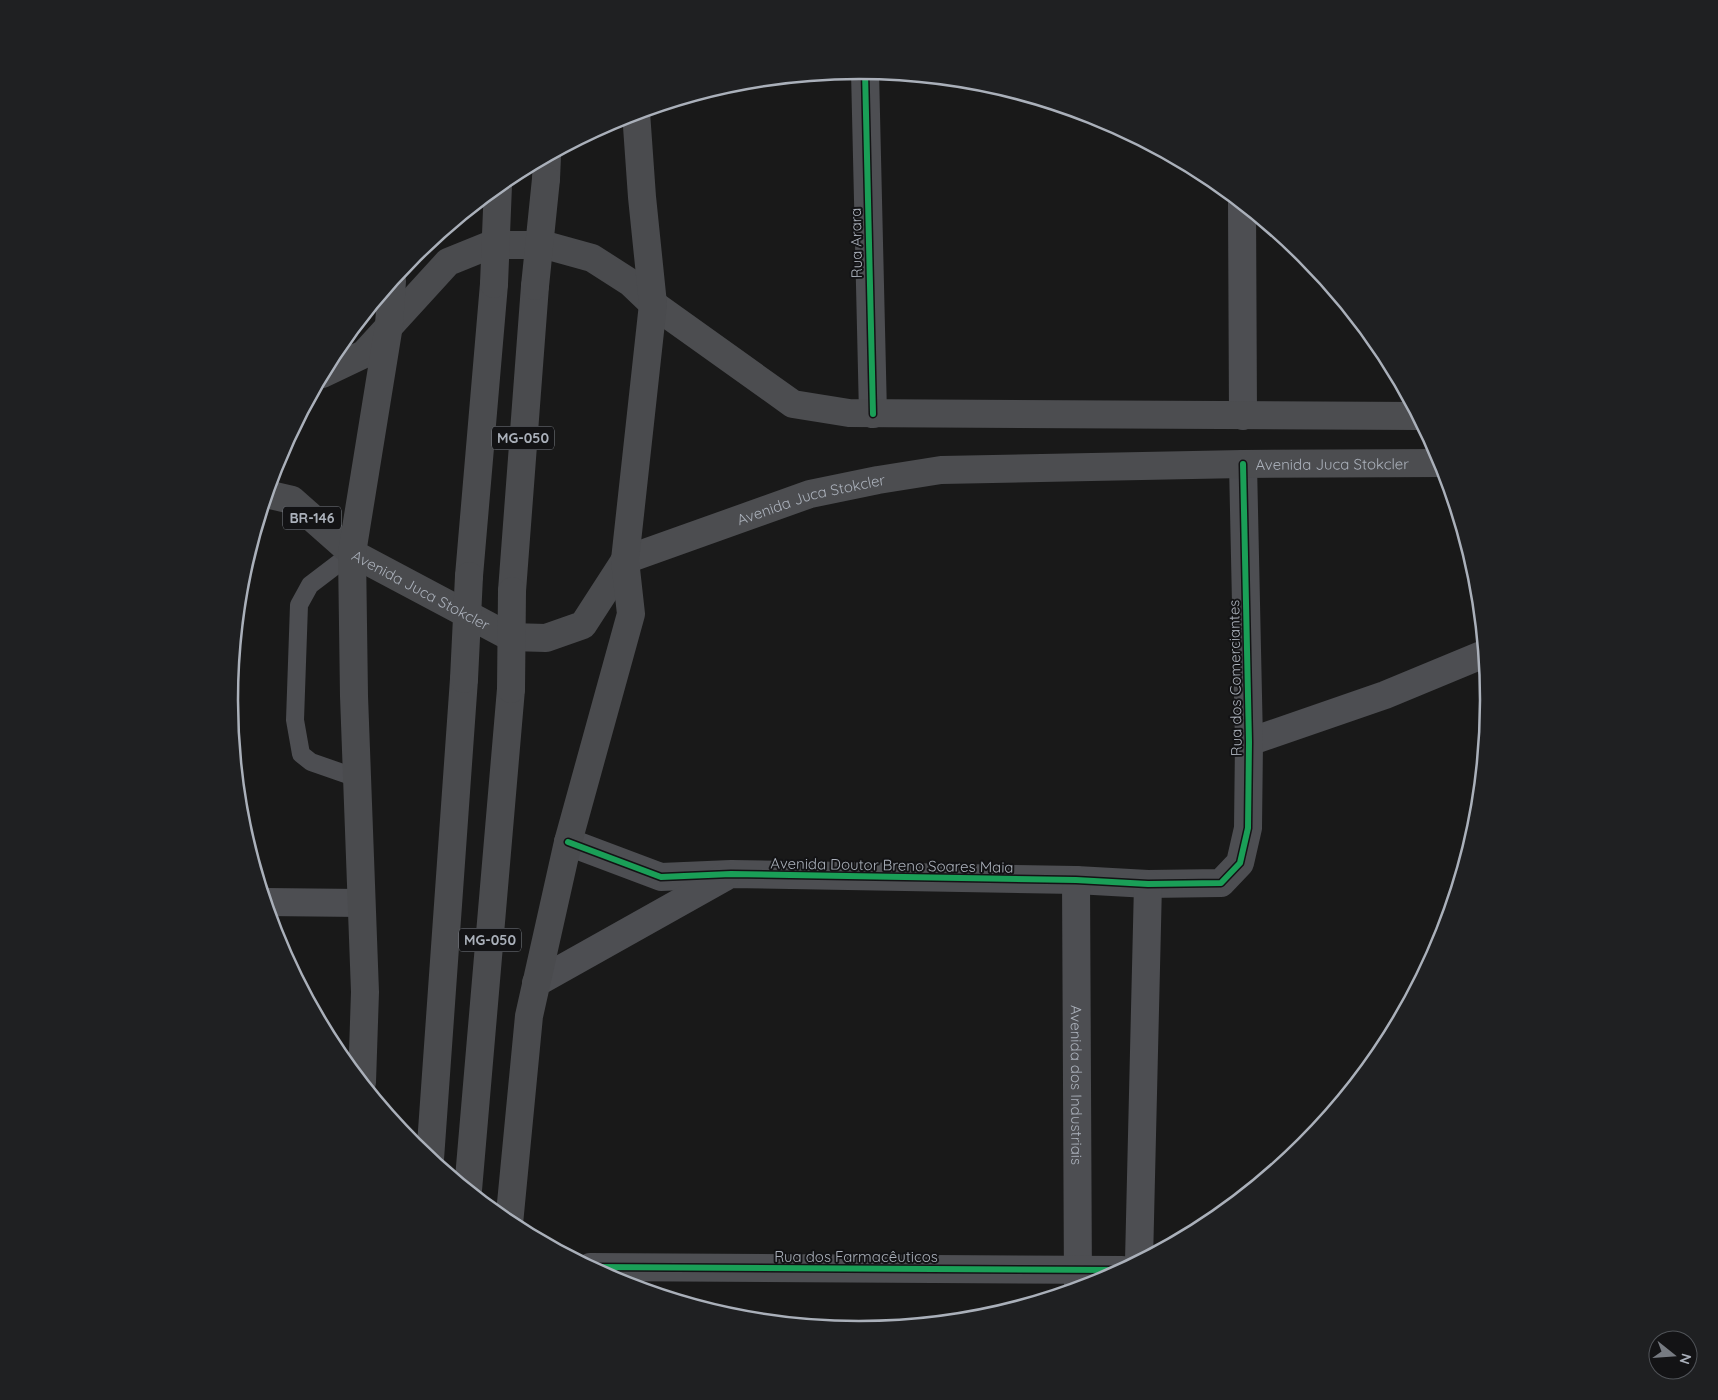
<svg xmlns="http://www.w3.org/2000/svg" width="1718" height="1400" font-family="Quicksand,sans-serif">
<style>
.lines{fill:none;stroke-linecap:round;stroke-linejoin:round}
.service{stroke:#4d4e52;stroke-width:18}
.minor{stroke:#4d4e52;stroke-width:28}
.secondary{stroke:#4c4d50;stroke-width:28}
.primary{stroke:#4a4b4e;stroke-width:28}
.trunk{stroke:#4a4b4e;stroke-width:28}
.trunk-bridge{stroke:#4a4b4e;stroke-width:28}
.cycleway-casing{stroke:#131315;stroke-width:9}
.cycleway{stroke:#1a9f57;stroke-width:6}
.labels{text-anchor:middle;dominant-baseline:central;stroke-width:4;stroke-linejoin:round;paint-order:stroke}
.shield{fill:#131315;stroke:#7d8188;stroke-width:1}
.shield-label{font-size:14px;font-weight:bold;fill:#aab0ba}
.street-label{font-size:15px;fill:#aab0ba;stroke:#131315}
.rim{fill:none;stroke:#aab0ba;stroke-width:2.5}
</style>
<rect width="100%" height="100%" fill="#191919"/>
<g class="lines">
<!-- service -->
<polyline class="service" points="352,553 310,585 299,605 295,720 301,754 311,762 357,778"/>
<!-- minor -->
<g class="minor">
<polyline points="865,71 873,414"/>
<polyline points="1242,203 1243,416"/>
<polyline points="1249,742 1385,695 1484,654"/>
<polyline points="568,842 661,877 731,874 1076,880 1148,884 1221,883 1240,863 1248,828 1249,742 1243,464"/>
<path id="s1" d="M1076,880L1078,1289"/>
<polyline points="265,902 361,903"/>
<polyline points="536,983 725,877"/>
<polyline points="1139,1261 1148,884"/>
<polyline points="590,1267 1122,1270"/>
</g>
<!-- secondary -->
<g class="secondary">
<polyline points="653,304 793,404 849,413 1418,416"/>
<path id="s2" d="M625,560L810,494L878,480L941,470L1243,464L1442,463"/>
</g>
<!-- primary -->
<g class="primary">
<polyline points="322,374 364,354 448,262 490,245 545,245 592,258 631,283 653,304"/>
<path id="s3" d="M266,494L292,500L352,553L510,637L546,638L583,625L625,560"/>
</g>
<!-- trunk -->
<g class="trunk">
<polyline points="546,179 547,156"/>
<polyline points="469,576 494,284"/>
<polyline points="512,591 535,286"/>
<polyline points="362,1082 365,992 354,696 352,553 389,325 392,281"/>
<polyline points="430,1159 464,679"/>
<polyline points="468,1190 511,689"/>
<polyline points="509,1224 529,1016 568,842 631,614 625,560 653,304 642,197 636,112"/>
</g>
<!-- trunk-bridge -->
<g class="trunk-bridge">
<polyline points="494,284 498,185"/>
<polyline points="535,286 546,179"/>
<polyline points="464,679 469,576"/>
<polyline points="511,689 512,591"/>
</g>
<defs>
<g id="cycleway">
<polyline points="865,71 873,414"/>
<polyline points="568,842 661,877 731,874 1076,880 1148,884 1221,883 1240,863 1248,828 1249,742 1243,464"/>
<polyline points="590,1267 1122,1270"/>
</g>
</defs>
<!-- cycleway casing -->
<use href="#cycleway" class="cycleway-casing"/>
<!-- cycleway -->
<use href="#cycleway" class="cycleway"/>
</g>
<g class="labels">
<!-- shield labels -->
<g class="shield">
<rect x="492" y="426.5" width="62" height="23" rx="4"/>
<rect x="283" y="506.5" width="58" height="23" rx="4"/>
<rect x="459" y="928.5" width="62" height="23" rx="4"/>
</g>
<g class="shield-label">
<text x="523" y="438">MG-050</text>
<text x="312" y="518">BR-146</text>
<text x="490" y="940">MG-050</text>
</g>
<!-- street labels -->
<g class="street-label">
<text transform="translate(856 243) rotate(-91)">Rua Arara</text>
<text stroke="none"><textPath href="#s2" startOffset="721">Avenida Juca Stokcler</textPath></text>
<text stroke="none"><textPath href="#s2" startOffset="196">Avenida Juca Stokcler</textPath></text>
<text stroke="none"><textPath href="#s3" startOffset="185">Avenida Juca Stokcler</textPath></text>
<text transform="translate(1235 678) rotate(-91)">Rua dos Comerciantes</text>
<text transform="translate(892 865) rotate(1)">Avenida Doutor Breno Soares Maia</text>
<text stroke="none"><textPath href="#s1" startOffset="205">Avenida dos Industriais</textPath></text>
<text x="856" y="1256">Rua dos Farmacêuticos</text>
</g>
</g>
<!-- crop -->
<path d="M0 0H1718V1400H0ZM238 700a621 621 0 1 1 1242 0a621 621 0 1 1-1242 0Z" fill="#1f2022" fill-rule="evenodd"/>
<path class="rim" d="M238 700a621 621 0 1 1 1242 0a621 621 0 1 1-1242 0Z"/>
<!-- north arrow -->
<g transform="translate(1673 1355) rotate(107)"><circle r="24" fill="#131315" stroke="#4f5257"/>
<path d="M0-4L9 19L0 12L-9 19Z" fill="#777b82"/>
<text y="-8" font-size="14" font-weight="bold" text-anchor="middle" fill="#aab0ba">N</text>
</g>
</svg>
